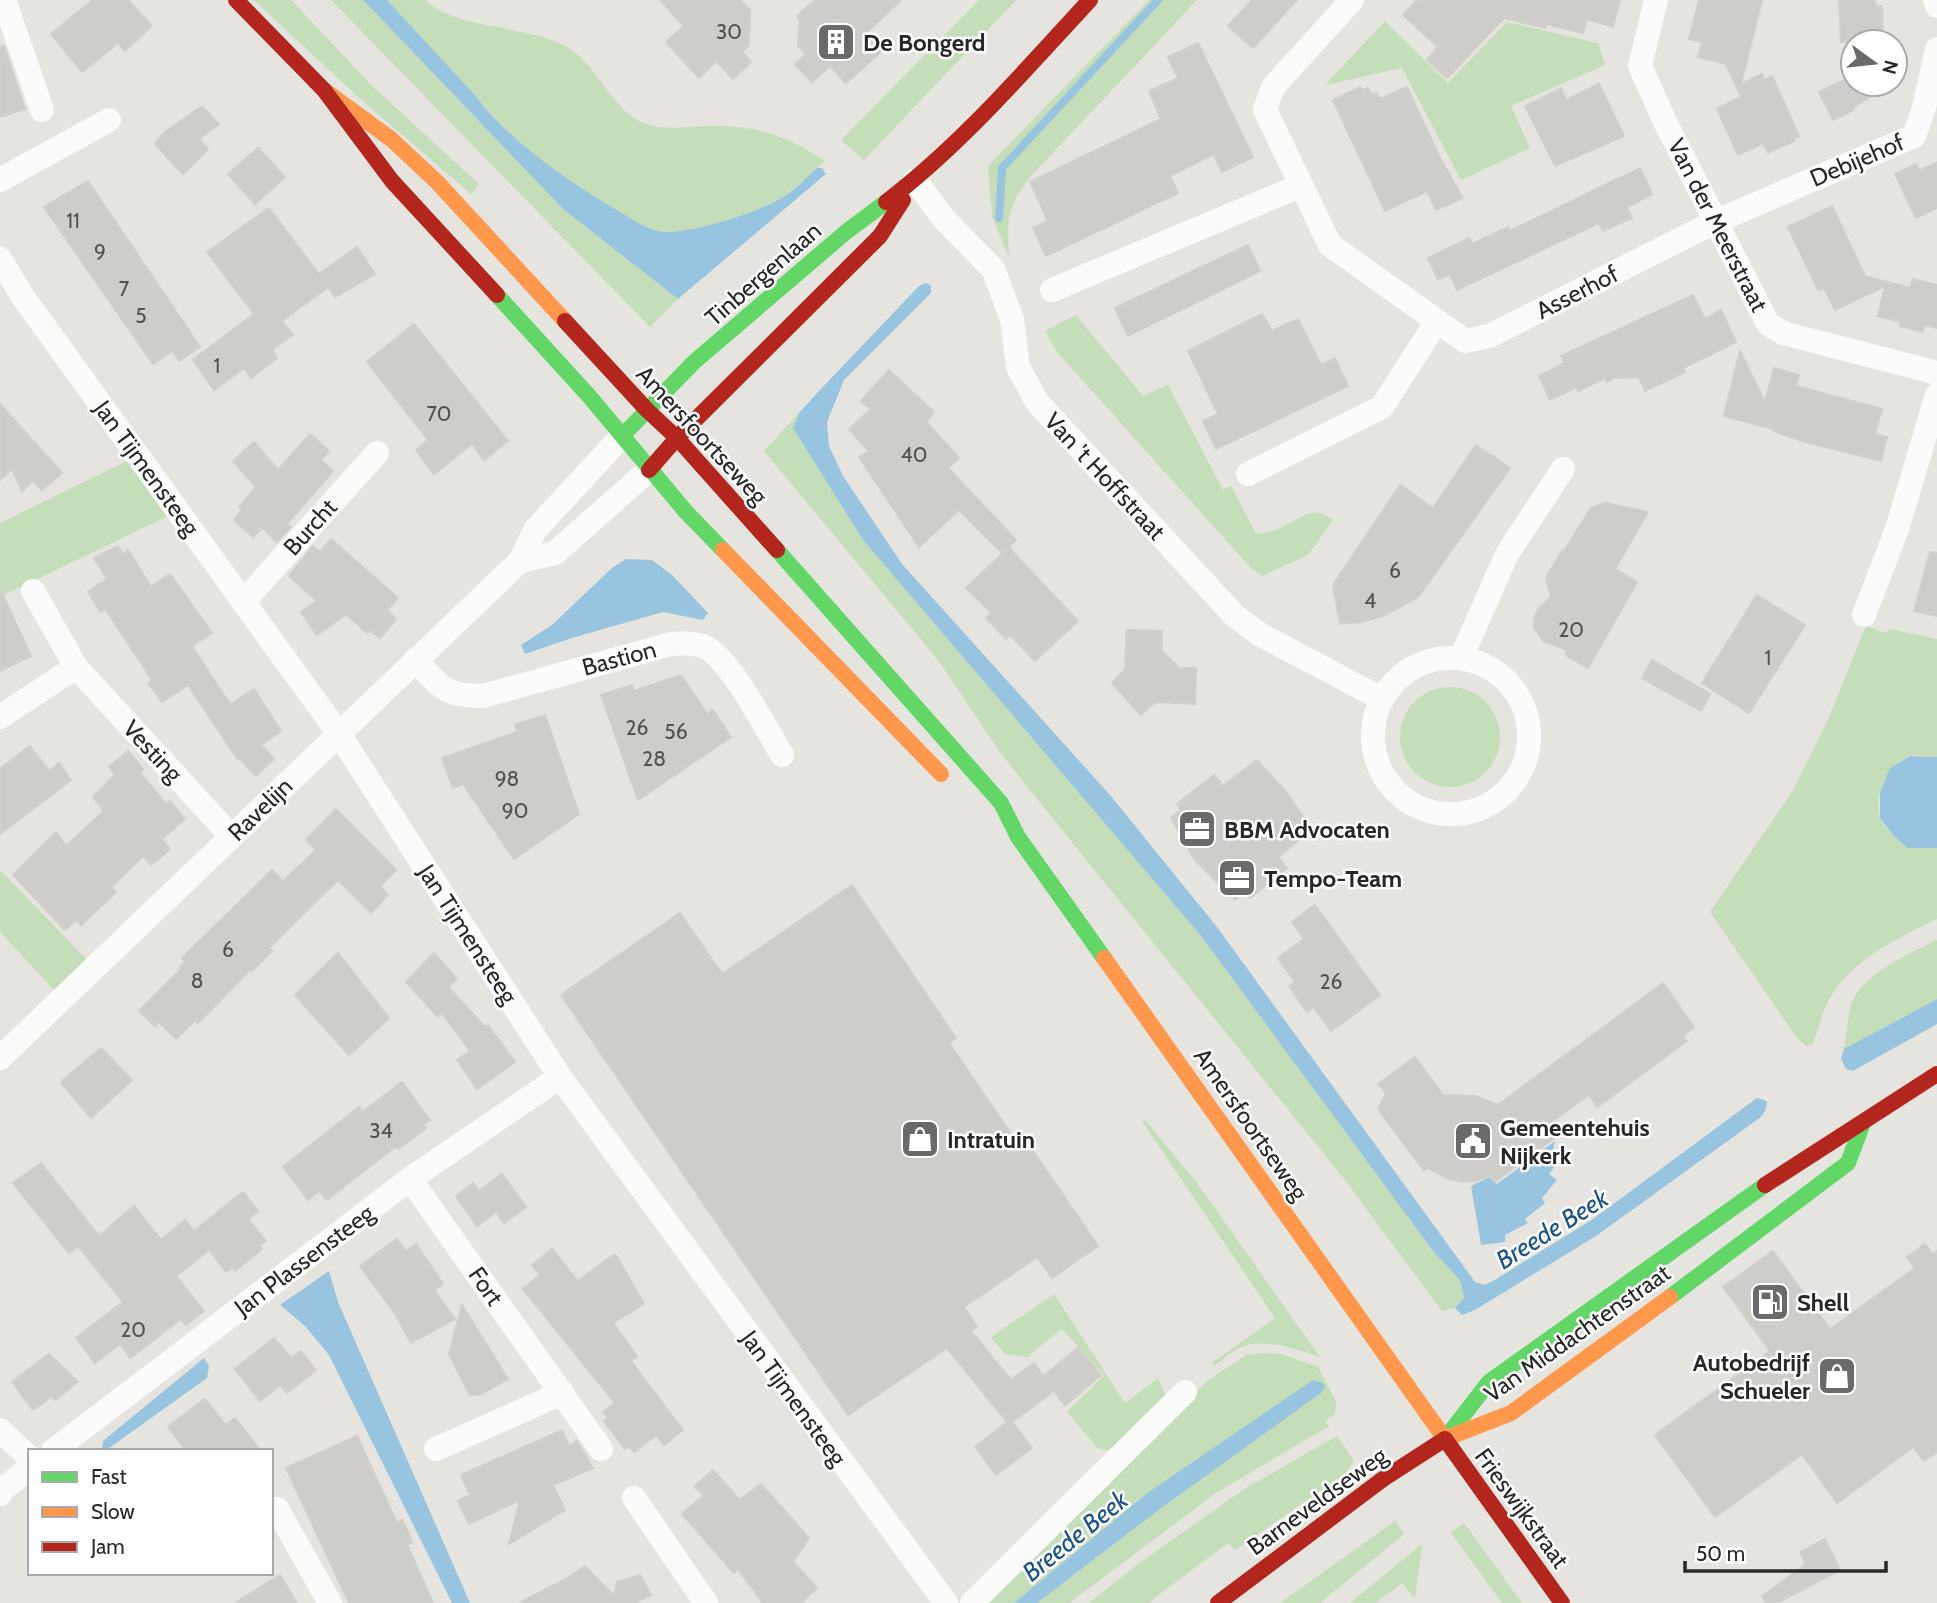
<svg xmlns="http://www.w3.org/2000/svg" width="1937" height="1603" font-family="Cabin,sans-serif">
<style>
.green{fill:#c4deba}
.water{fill:#99c4df}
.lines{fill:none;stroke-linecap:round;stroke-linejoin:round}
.stream{stroke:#99c4df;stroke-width:8}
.building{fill:#cfcdc9;stroke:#d1cfca;stroke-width:2}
.street{stroke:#fbfbfa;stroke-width:24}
.fast{stroke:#63d668;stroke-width:16}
.slow{stroke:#ff974d;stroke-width:16}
.jam{stroke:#b3261e;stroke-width:16}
.labels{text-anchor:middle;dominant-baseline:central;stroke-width:5;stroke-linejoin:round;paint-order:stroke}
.number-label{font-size:21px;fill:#525251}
.poi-label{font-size:24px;font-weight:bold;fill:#282828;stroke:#fff;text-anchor:start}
.street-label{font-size:24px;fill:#282828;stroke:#fff}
.water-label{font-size:26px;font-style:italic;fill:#1b5488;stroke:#fff}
</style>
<rect width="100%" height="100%" fill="#e6e4de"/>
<!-- green -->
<g class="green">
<polygon points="254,0 291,0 370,84 479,184 471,194 357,96"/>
<polygon points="331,0 363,0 563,209 678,299 650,327"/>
<path d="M387,0H426C452,29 530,25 567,47C598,65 614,114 646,124C667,131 689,126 710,126C756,125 788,136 825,161C812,172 799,186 785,196C760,212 698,231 668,232C651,233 634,220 619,212C570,183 508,141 475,95Z"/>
<polygon points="979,0 1016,0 864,160 841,140"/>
<path d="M1149,0H1197L1032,175C1006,209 1007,216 1009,258L992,216L988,166Z"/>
<polygon points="1385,21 1448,83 1507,22 1598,43 1605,65 1511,106 1530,148 1461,180 1402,68 1325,85"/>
<path d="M1076,315L1143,396L1168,385L1223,490L1231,486L1256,534C1263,533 1271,532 1278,529C1300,521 1311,502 1333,520L1308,555L1262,576L1250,567L1057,352L1045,331Z"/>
<polygon points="799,413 793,428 863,540 1201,936 1433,1251 1460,1280 1464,1298 1455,1308 1442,1311 1345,1180 1025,784 999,751 938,660 764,451"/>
<polygon points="131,459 172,514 0,597 0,523"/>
<path d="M1866,626L1885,633L1889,629L1937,639V757C1929,756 1917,754 1910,756C1887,763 1872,798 1881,820C1886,831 1898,840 1907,848H1937V919C1898,938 1852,959 1830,998C1822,1012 1818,1029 1813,1044L1806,1046L1795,1035L1710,912L1792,792L1827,722Z"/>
<circle cx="1450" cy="737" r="50"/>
<polygon points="0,870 87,960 56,992 0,932"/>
<path d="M1937,940V999L1844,1049C1847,1034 1847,1014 1853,1000C1864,974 1913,951 1937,940Z"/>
<path d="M1145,1120L1197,1183L1320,1357C1296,1349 1261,1336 1237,1349C1229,1354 1221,1361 1214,1366L1212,1363L1275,1318L1142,1121Z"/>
<polygon points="1054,1294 1125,1403 1158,1378 1166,1396 1111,1451 1097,1448 1067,1412 1104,1375 1062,1329 1027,1357 1005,1354 991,1337"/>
<polygon points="1261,1353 1281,1354 1318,1367 1336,1401 1335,1414 1325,1421 1329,1426 1216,1493 1069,1603 1037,1603 1160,1509 1321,1393 1146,1494 1014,1603 988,1603 1206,1382 1246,1355"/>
<polygon points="1337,1436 1354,1461 1346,1473 1235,1550 1228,1543 1148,1603 1089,1603 1138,1564 1246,1488"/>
<polygon points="1395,1521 1404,1534 1320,1603 1280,1603"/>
<polygon points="1464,1523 1522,1603 1502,1603 1451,1533"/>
<polygon points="1422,1544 1415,1598 1402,1583 1375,1603 1350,1603"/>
</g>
<!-- water -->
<g class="water">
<path d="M363,0H387L475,95C508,141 571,183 620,212C634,220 651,233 668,232C698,231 760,212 785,196C797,188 807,177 817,168H822L826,174L678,299L563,209Z"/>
<polygon points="926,283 931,286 931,293 844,380 827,422 829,446 843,476 902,564 1110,795 1217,927 1475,1282 1484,1285 1493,1281 1593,1219 1757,1098 1767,1101 1766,1109 1761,1117 1596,1236 1475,1310 1462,1315 1455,1308 1464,1298 1460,1280 1433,1251 1201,936 863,540 793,428 799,413 819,391 919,286"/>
<polygon points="626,559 652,560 673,576 708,613 703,620 663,612 575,637 525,654 521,645 552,625 612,568"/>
<polygon points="1910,756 1937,757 1937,848 1907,848 1892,834 1880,818 1880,792 1890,768"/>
<polygon points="1937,999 1937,1024 1853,1071 1846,1069 1841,1059 1844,1049"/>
<polygon points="1555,1141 1553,1151 1561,1158 1549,1174 1557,1180 1542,1198 1545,1203 1525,1219 1528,1223 1505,1235 1505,1242 1481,1245 1471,1186 1490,1177 1497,1184"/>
<polygon points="329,1271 338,1302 470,1603 452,1603 329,1355 305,1326 280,1305"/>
<polygon points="204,1358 209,1366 207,1378 105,1451 102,1447 103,1441"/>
<polygon points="1313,1380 1323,1383 1325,1387 1321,1393 1160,1509 1037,1603 1014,1603 1146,1494"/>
</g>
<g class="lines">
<!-- stream -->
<polyline class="stream" points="999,218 1002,168 1158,0"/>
</g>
<!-- building -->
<g class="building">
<polygon points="93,0 128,0 152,26 125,51 118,43 82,72 51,34"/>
<polygon points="660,0 740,0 750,10 749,45 742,52 751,62 733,79 716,61 699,78 666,42 684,26"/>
<polygon points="815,0 901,0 866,33 882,51 846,83 830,66 812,82 795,64 806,54 798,46 800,20 797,16"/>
<polygon points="1252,0 1297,0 1253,48 1228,26"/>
<polygon points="1417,0 1620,0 1613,27 1587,19 1583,33 1546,24 1545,28 1504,18 1447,78 1427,60 1438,47 1403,15"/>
<polygon points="1699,0 1762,0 1741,84 1762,74 1764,80 1772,76 1799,136 1793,139 1794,141 1768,153 1763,143 1738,155 1717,109 1741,97 1726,64 1698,57 1702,42 1689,39"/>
<polygon points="1839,0 1874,0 1877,7 1882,6 1883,42 1841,42"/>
<polygon points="1198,43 1253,157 1222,172 1214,154 1170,176 1178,193 1046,256 1033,228 1048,221 1030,182 1161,119 1149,91 1178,78 1168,57"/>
<polygon points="0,46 4,46 25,109 0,117"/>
<polygon points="1853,76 1853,84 1889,84 1854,107 1853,110 1833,120 1819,92"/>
<polygon points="1599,84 1624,136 1555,166 1525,106 1561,88 1566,100"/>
<polygon points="1360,87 1362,90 1368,88 1372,95 1377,93 1380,99 1407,87 1440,158 1463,198 1436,210 1427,191 1385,211 1333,100"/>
<polygon points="202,106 219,124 199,139 208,149 183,174 155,144 164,133"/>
<polygon points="258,148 285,177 255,204 228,174"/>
<polygon points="1937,162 1937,208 1916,218 1895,174 1916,164 1919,171"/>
<polygon points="1640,168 1652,194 1627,207 1632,218 1603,231 1599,223 1457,290 1450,274 1438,280 1428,258 1469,238 1472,244 1508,227 1510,231"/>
<polygon points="88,181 200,347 179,361 172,351 153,364 44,207"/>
<polygon points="1832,206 1865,276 1910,288 1913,279 1937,285 1937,328 1924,325 1923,332 1900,326 1901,322 1878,316 1885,286 1835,310 1824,288 1818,290 1788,227"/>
<polygon points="269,208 324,281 319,274 357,247 375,274 335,297 328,287 282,321 293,335 272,350 277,358 251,378 244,368 214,390 193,360 254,314 207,252"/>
<polygon points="1248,245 1260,271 1128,336 1115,308"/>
<polygon points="1693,295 1705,319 1721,310 1736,342 1683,368 1685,372 1645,391 1639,377 1614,378 1607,382 1605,378 1578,391 1577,387 1550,400 1539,376 1565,363 1561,356"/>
<polygon points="1262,314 1272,331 1298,319 1321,365 1335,358 1348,386 1216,449 1203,421 1218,414 1188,351"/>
<polygon points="414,324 508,441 484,460 472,444 434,474 416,450 428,440 367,362"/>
<polygon points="1740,351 1765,402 1774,368 1799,375 1796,386 1882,409 1875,434 1887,437 1881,461 1802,441 1773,431 1774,429 1724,416"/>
<polygon points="889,370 934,412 926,422 959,458 948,468 1016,540 1002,553 959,510 919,547 859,457 869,451 849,429 871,409 861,401"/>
<polygon points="0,404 62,473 42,490 33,481 22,491 12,469 0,480"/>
<polygon points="310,434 329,451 321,460 333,471 287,524 291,527 277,542 262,527 253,537 234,520 242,510 239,507 256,487 233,461 254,442 278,470"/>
<polygon points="1476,445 1510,468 1418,597 1385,615 1363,622 1340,624 1333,585 1400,485 1433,508"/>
<polygon points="1605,503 1648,512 1615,569 1637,582 1588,668 1567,656 1565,649 1543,641 1534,627 1535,617 1538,609 1551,597 1546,578 1562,551 1564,551 1591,508"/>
<polygon points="331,539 398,598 387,610 396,619 380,638 370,630 367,633 346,614 317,635 301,612 317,601 289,576 313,546 320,552"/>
<polygon points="118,546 123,554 128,550 151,587 170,574 212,633 192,646 223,694 231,704 254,689 281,731 261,745 274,759 256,776 240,759 238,760 188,685 162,702 148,683 152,680 141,663 105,609 101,612 88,592 107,579 94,558"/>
<polygon points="1009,548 1078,621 1035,661 1010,635 1006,639 986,618 992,613 966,588"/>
<polygon points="1930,552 1937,553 1937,616 1914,611"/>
<polygon points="0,589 31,656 0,671"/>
<polygon points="1757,595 1805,625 1749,713 1702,683"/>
<polygon points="1127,630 1162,631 1161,650 1179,668 1196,668 1195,704 1155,702 1141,715 1112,683 1125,670"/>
<polygon points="1652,660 1710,694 1701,711 1642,678"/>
<polygon points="681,675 707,714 713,710 731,737 638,800 601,695 632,685 634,691"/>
<polygon points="545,715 579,814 514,859 463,784 453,788 442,758 517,732 515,725"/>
<polygon points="30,746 49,771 59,763 71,780 0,834 0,769"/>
<polygon points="128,751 143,769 140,773 166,804 170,801 185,819 162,839 170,849 151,865 143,856 111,887 116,892 81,925 76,920 65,930 13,875 56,832 66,846 104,811 93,797 115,775 109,767"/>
<polygon points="1257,760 1287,793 1312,830 1278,857 1287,868 1250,898 1245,892 1235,900 1194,859 1171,818 1181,810 1177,804 1214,775 1223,786"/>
<polygon points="336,809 396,870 380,886 388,895 371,913 338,880 269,948 272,951 252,971 250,970 198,1023 195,1020 176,1039 159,1022 155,1026 139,1011 181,969 180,967 186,962 182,958 272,870 283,881 316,850 306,840"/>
<polygon points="852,885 956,1038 949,1043 1018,1144 1025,1139 1098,1246 1052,1278 1037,1257 964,1307 977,1327 971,1331 1011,1380 1034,1363 1043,1376 1078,1348 1101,1375 1065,1406 1054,1391 1012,1422 1032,1448 996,1475 975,1447 1007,1422 947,1348 848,1415 561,995 680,913 722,974"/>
<polygon points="1315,905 1380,995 1331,1031 1313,1007 1307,1012 1289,986 1295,982 1278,958 1304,939 1292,922"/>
<polygon points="338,953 389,1018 349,1055 295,995"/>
<polygon points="434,953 457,979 448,987 485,1027 488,1025 515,1062 477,1089 457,1060 470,1051 442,1013 438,1017 406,982"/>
<polygon points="1663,983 1694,1027 1683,1036 1687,1041 1597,1107 1589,1095 1554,1120 1557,1136 1495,1182 1490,1176 1476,1181 1461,1182 1449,1179 1428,1168 1424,1171 1378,1109 1386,1094 1378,1084 1415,1057 1443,1095 1476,1096 1498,1105"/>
<polygon points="101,1048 132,1080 91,1118 62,1084 63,1080"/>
<polygon points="402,1082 430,1120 423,1124 426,1128 398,1149 396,1146 327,1200 319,1191 308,1200 283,1167 359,1107 362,1112"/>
<polygon points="41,1163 99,1236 134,1206 161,1240 185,1220 194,1231 243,1192 258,1211 248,1219 266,1241 259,1245 262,1249 235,1271 232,1267 226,1272 209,1250 176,1276 204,1311 186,1325 181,1319 130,1358 120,1344 95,1363 76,1338 123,1302 78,1246 69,1253 13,1183"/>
<polygon points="502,1174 526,1207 504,1223 496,1212 477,1226 456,1196 473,1183 479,1191"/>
<polygon points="397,1239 406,1251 416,1244 443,1284 434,1290 455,1319 411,1343 396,1315 360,1266"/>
<polygon points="1925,1244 1933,1255 1937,1251 1937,1452 1924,1461 1913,1447 1837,1503 1802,1454 1715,1517 1655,1435 1770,1351 1723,1287 1773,1251 1830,1329 1915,1268 1907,1257"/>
<polygon points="552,1249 578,1281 615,1254 644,1304 613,1323 637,1356 631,1361 683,1430 664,1445 656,1435 634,1452 629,1446 625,1449 604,1421 608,1418 603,1412 615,1403 523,1289 540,1275 532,1265"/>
<polygon points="462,1305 508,1379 479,1395 470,1395 449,1354"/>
<polygon points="274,1338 291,1358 301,1351 316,1370 287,1393 280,1385 260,1401 235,1369"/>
<polygon points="49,1354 78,1382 55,1400 52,1396 33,1410 12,1382"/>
<polygon points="205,1399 226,1425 235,1418 261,1451 186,1451 168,1427"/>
<polygon points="562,1430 569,1446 577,1441 593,1468 553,1485 565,1510 509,1544 520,1500 469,1524 458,1501 470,1495 461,1475"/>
<polygon points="357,1436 397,1523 402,1520 408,1532 412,1542 407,1545 433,1603 349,1603 286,1468"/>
<polygon points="713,1470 740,1500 761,1484 809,1538 793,1562 817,1588 801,1603 763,1603 738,1569 734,1573 682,1514 704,1495 694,1487"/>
<polygon points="1825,1539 1840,1570 1777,1603 1766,1603 1762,1596 1806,1564 1800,1552"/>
<polygon points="585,1566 614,1596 617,1582 640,1575 651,1595 634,1603 519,1603 566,1579"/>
<polygon points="280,1575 297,1603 235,1603"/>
</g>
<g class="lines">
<!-- street -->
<g class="street">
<polyline points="4,0 42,110"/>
<polyline points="1352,0 1273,87 1265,110 1330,245 1465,341 1489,336 1717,221 1914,136 1924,108 1937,49"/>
<polyline points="1656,0 1640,66 1665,122 1768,324 1783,333 1937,373"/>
<polyline points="1935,0 1937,6"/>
<polyline points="0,180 109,120"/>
<polyline points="915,180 944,219 993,269 1012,319 1018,367 1037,402 1235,616 1261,635 1382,699"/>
<polyline points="0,259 23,297 339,734 560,1077 946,1603"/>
<polyline points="1052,290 1300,186"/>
<polyline points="1248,474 1382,407 1437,321"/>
<polyline points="520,561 555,553 649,470"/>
<polyline points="33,591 76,667 231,836"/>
<polyline points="243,602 377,453"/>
<polyline points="1864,615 1897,529 1937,395"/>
<polyline points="1461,658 1507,554 1563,469"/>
<circle cx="1451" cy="736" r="78"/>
<path d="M415,660C442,687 442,696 483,696L671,644C682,643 692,643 703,646C729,656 767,730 782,755"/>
<polyline points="0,717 76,667"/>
<polyline points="0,1058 520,561 535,530 622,436"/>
<polyline points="410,1179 601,1449"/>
<polyline points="0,1430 30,1458"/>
<polyline points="436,1449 562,1393"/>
<polyline points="53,1451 410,1179 560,1077"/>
<polyline points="0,1494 3,1489 30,1468"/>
<polyline points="634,1498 706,1603"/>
<polyline points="271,1513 277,1509 330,1603"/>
<polyline points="972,1603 1185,1392"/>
</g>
<!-- fast -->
<g class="fast">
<polyline points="497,295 589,396 686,512 723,550"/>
<polyline points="627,431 694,362 846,232 886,202"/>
<polyline points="777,550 1001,803 1018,837 1104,958"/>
<polyline points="1670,1297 1848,1163 1863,1123"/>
<polyline points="1445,1439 1489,1382 1765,1185"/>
</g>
<!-- slow -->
<g class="slow">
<polyline points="324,90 391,139 437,182 565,321"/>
<polyline points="723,550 941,774"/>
<polyline points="1104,958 1445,1439"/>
<polyline points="1447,1438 1511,1413 1670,1297"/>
</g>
<!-- jam -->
<g class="jam">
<polyline points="236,0 324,90 392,181 497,295"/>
<path d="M886,202C962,144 1025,70 1090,0"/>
<polyline points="565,321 647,410 677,438 777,550"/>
<polyline points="649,470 677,438 880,236 903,200"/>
<polyline points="1765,1185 1937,1074"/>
<polyline points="1218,1603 1383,1479 1445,1439 1562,1603"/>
</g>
</g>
<!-- icons -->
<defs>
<symbol id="building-square" viewBox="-11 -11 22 22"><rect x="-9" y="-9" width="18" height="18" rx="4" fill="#6a6a68" stroke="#fff"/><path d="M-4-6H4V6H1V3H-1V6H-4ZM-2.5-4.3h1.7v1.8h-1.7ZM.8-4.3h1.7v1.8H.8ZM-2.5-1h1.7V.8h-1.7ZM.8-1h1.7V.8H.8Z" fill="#fff"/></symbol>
<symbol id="office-square" viewBox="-11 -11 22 22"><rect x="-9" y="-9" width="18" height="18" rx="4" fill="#6a6a68" stroke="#fff"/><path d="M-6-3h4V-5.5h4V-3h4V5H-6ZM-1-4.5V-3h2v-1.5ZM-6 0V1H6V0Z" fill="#fff"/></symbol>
<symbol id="shop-square" viewBox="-11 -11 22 22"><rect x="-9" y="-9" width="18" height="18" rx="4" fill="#6a6a68" stroke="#fff"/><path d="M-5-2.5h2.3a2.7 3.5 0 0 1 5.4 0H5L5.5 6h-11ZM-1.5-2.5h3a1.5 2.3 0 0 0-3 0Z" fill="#fff"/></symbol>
<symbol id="civic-square" viewBox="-11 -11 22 22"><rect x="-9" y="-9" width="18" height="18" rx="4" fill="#6a6a68" stroke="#fff"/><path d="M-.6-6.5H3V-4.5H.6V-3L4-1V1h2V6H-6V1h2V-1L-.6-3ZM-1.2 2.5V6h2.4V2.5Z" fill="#fff"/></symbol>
<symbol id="fuel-square" viewBox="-11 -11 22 22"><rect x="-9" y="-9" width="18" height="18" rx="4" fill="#6a6a68" stroke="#fff"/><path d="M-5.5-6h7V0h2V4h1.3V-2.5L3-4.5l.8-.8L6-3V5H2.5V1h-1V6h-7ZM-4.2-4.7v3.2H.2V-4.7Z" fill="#fff"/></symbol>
</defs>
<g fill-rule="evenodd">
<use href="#building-square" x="814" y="20" width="44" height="44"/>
<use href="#office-square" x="1175" y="807" width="44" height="44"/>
<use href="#office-square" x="1215" y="856" width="44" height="44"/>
<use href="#shop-square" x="898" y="1117" width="44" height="44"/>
<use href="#civic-square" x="1451" y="1119" width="44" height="44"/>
<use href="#fuel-square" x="1748" y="1280" width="44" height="44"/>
<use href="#shop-square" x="1815" y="1354" width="44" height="44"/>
</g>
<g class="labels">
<!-- number labels -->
<g class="number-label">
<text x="729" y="31">30</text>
<text x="73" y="220">11</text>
<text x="100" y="251">9</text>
<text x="124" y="288">7</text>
<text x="141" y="315">5</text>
<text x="217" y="365">1</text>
<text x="439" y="413">70</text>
<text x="914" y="454">40</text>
<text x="1395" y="570">6</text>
<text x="1370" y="600">4</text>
<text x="1571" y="629">20</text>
<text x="1768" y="657">1</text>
<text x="637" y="727">26</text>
<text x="676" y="731">56</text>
<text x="654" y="758">28</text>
<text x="507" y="778">98</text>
<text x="515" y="810">90</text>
<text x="228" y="949">6</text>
<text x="197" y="980">8</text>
<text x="1331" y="981">26</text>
<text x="381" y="1130">34</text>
<text x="133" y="1329">20</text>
</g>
<!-- poi labels -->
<g class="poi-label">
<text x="863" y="42">De Bongerd</text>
<text x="1224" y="829">BBM Advocaten</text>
<text x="1264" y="878">Tempo-Team</text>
<text x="1500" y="1127">Gemeentehuis<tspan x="1500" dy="28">Nijkerk</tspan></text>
<text x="947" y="1139">Intratuin</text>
<text x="1797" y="1302">Shell</text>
<text x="1810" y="1362" text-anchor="end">Autobedrijf<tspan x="1810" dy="28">Schueler</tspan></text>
</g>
<!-- street labels -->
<g class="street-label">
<text transform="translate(1857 160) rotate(-23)">Debijehof</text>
<text transform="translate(1718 225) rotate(63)">Van der Meerstraat</text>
<text transform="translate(763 274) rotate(-41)">Tinbergenlaan</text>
<text transform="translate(1577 292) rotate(-27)">Asserhof</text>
<text transform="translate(702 435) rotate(47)">Amersfoortseweg</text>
<text transform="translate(147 468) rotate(54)">Jan Tijmensteeg</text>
<text transform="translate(1105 476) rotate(47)">Van 't Hoffstraat</text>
<text transform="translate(310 527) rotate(-48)">Burcht</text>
<text transform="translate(619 658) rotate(-15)">Bastion</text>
<text transform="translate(153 751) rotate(47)">Vesting</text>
<text transform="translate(260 809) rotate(-44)">Ravelijn</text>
<text transform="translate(468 934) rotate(57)">Jan Tijmensteeg</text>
<text transform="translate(1251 1124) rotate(55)">Amersfoortseweg</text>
<text transform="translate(304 1260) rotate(-37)">Jan Plassensteeg</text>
<text transform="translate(486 1286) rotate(55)">Fort</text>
<text transform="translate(1577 1333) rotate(-35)">Van Middachtenstraat</text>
<text transform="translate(794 1398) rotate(54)">Jan Tijmensteeg</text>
<text transform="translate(1317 1501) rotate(-36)">Barneveldseweg</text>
<text transform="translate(1522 1508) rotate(54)">Frieswijkstraat</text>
</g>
<!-- water labels -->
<g class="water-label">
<text transform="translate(1552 1229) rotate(-32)">Breede Beek</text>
<text transform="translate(1075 1536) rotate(-39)">Breede Beek</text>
</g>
</g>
<!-- legend -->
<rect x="28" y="1449" width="245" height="126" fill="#ffffff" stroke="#a9a9a9" stroke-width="2"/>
<rect x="42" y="1472" width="35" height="10" fill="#63d668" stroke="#a9a9a9" stroke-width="2"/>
<text x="91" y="1484" font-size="21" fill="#282828">Fast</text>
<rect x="42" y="1507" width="35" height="10" fill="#ff974d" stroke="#a9a9a9" stroke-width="2"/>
<text x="91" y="1519" font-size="21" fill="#282828">Slow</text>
<rect x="42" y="1542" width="35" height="10" fill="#b3261e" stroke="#a9a9a9" stroke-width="2"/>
<text x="91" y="1554" font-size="21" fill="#282828">Jam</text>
<!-- north arrow -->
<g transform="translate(1874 63) rotate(105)"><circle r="33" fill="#ffffff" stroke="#a9a9a9" stroke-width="2"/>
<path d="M0-5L12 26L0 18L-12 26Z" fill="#6a6a68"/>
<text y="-10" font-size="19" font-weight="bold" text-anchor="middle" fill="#282828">N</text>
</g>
<!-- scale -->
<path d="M1685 1561v10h201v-10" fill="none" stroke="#282828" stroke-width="3.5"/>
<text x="1696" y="1561" font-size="21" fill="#282828" stroke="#ffffff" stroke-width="5" paint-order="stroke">50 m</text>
</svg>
